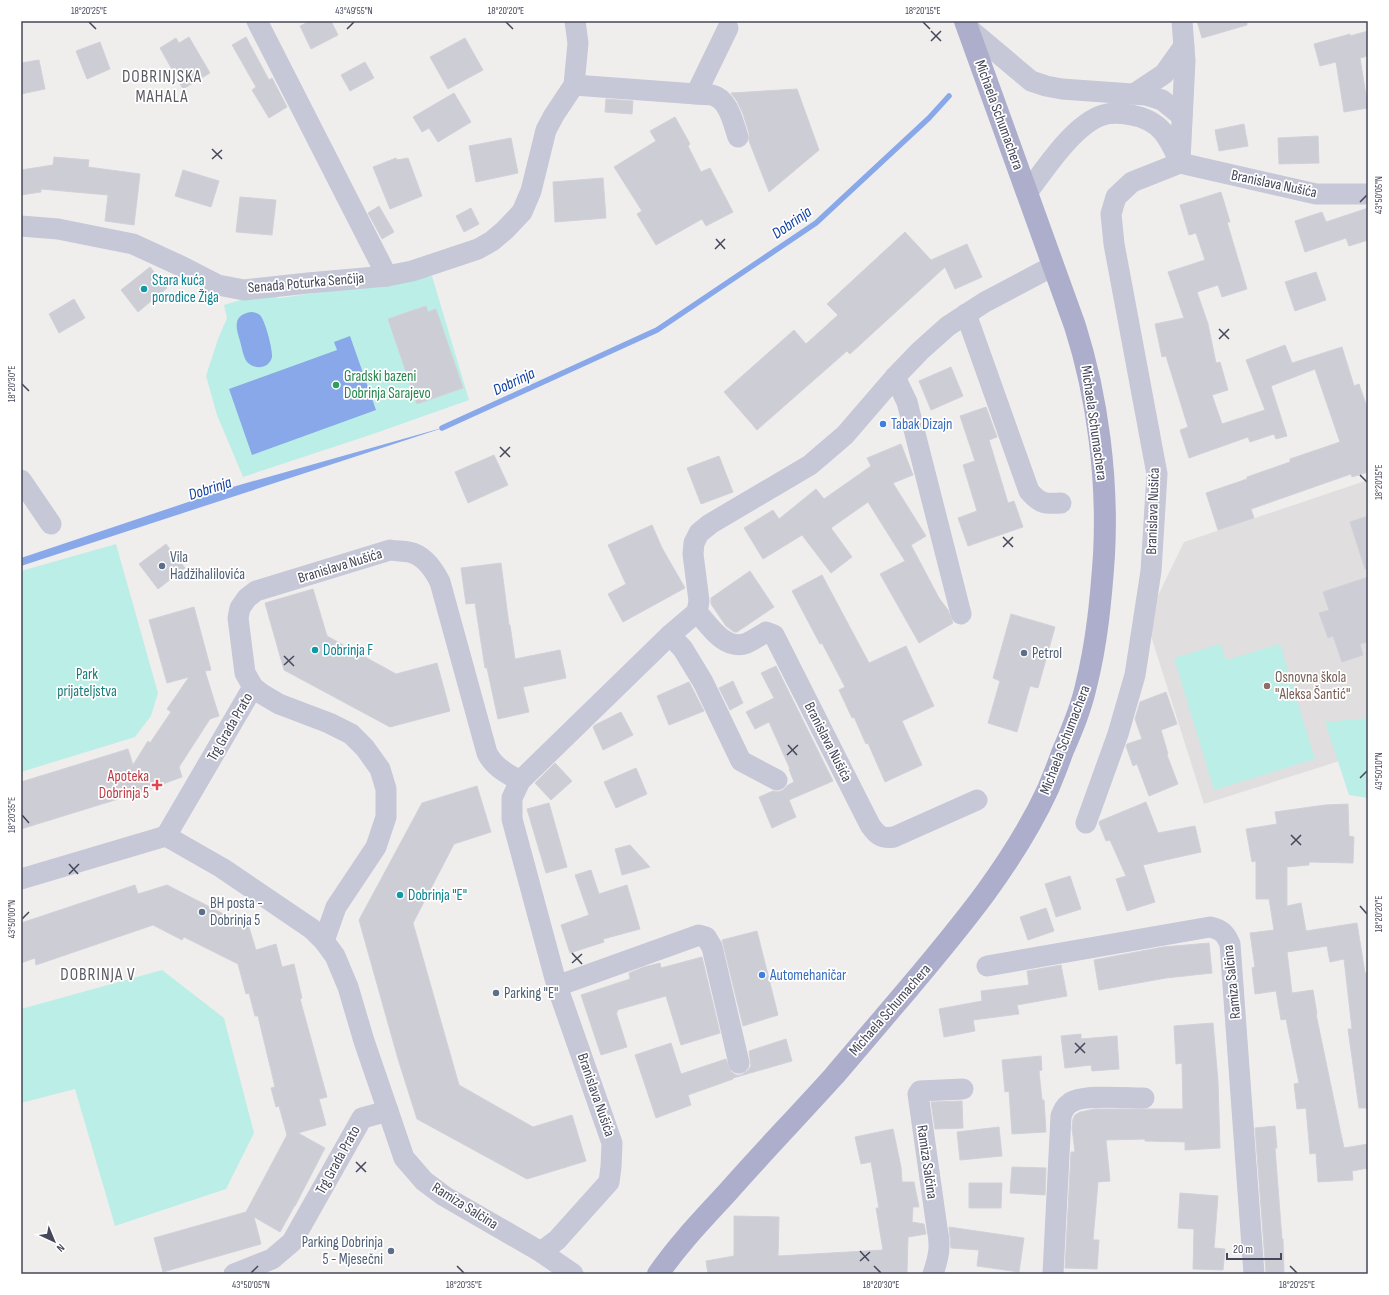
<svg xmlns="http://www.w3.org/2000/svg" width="1389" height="1295" font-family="'Sofia Sans Condensed',sans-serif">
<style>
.education{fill:#e1dedf}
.green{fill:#bbeee6}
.water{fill:#88a8ea}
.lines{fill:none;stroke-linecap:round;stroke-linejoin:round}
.stream{stroke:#88a8ea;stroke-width:5.5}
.building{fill:#cdcdd5;stroke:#d2d1d9}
.minor{stroke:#c6c7d7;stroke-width:21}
.major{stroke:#acaecc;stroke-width:22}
.ticks{fill:none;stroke:#45475a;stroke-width:1.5}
.culture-dot{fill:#0f9aa8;stroke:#fff;stroke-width:1.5}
.leisure-dot{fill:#2e9e5b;stroke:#fff;stroke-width:1.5}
.shop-dot{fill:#3f7fe0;stroke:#fff;stroke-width:1.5}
.service-dot{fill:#5c6f8a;stroke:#fff;stroke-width:1.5}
.education-dot{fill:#8d6e63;stroke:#fff;stroke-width:1.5}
.health-dot{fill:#e0444e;stroke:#fff;stroke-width:1.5}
.labels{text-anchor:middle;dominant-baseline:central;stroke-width:3.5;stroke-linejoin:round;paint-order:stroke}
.street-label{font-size:15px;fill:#45475a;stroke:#fff}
.culture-label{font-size:15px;fill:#0d838f;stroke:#fff;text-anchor:start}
.leisure-label{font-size:15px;fill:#27864d;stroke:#fff;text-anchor:start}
.shop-label{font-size:15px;fill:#366cbe;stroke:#fff;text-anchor:start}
.service-label{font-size:15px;fill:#4e5e75;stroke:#fff;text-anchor:start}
.park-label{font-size:15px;fill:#187a76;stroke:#fff}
.education-label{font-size:15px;fill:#785e54;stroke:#fff;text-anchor:start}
.health-label{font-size:15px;fill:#be3a42;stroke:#fff;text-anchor:end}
.water-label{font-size:16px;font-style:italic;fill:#0e3fa4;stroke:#fff}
.quarter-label{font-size:17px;letter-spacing:1px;fill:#5a5a62;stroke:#fff}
.neatline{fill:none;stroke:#45475a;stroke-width:1.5}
.ticks-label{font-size:10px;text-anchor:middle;fill:#45475a}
</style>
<rect width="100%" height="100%" fill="#f0eeed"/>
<!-- education -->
<polygon class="education" points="1368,480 1368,752 1204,804 1146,620 1184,542"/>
<!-- green -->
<g class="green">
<polygon points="432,276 469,400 373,434 243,477 217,415 206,376 218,339 227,318 224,305 260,294 280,298"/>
<polygon points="116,544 158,693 151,716 135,737 21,772 21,571"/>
<polygon points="1221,644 1226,660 1280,644 1315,759 1214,790 1174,658"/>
<polygon points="1368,718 1368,798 1349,795 1325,722"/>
<polygon points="162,970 224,1018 254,1133 226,1189 115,1226 75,1089 21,1103 21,1009"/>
</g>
<!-- water -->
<g class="water">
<path d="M251,312C254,312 257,313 260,315C265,320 273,350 272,357C269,369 255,370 247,362C243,356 242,348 240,341C236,328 232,315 251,312Z"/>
<polygon points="350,336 376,410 252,455 229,389 337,350 334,342"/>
<polygon points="449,426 21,566 21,558 236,486"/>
</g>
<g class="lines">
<!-- stream -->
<polyline class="stream" points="442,428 657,330 816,223 929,118 949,96"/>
</g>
<!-- building -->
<g class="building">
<polygon points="310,21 331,21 338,35 311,49 300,26"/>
<polygon points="1197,21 1247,21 1247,25 1202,38"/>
<polygon points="1368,31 1368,56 1360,58 1368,108 1344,112 1336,62 1320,66 1314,44 1350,34 1350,36"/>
<polygon points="189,37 210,73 183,89 160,48 176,38 179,43"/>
<polygon points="246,37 269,80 272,78 287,107 269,118 252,90 256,87 232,45"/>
<polygon points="465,38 483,70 448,89 430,57"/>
<polygon points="100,42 110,69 87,79 76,51"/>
<polygon points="39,60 45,89 21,94 21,63"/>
<polygon points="365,62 374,78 350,91 341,75"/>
<polygon points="797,89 819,150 769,192 749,141 749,133 743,114 737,101 731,93"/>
<polygon points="454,93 471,122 438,142 429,128 422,132 413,117"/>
<polygon points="606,99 633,101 632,114 605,112"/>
<polygon points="675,117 690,144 688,146 701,172 710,168 733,212 706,226 702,219 656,245 637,214 642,211 614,167 656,141 650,131"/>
<polygon points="1244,124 1248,146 1219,151 1215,130"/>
<polygon points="1318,136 1319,163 1279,164 1278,138"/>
<polygon points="511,138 518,173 476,182 469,146"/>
<polygon points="54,157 89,160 88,167 140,174 134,225 105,221 108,195 41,189 41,192 21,195 21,170 53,165"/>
<polygon points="396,158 397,160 408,158 422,196 390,209 373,167"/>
<polygon points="183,170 219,181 211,207 175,196"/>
<polygon points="603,178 606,218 555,222 553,182"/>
<polygon points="1221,192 1230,222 1227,222 1247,289 1222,297 1218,285 1197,292 1208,324 1216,363 1220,362 1228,390 1212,395 1222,424 1265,410 1246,360 1285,345 1292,363 1342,347 1354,386 1359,384 1368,410 1368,472 1352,477 1351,474 1251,509 1254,518 1218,530 1206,493 1247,479 1247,477 1290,462 1290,459 1340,442 1315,369 1271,386 1287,436 1276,439 1274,434 1250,442 1248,437 1189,458 1180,430 1188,427 1166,356 1162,357 1155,324 1184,318 1168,272 1205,260 1196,233 1189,235 1180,205"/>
<polygon points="240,197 276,200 272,235 236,232"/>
<polygon points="379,206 394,232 382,239 368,213"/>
<polygon points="471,208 479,224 464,232 456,216"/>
<polygon points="1368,208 1368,240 1349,246 1346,238 1305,252 1295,221 1322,212 1326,222"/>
<polygon points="905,232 931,260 967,244 982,277 955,289 945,267 850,354 847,351 757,430 724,392 794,330 806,344 838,315 827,304"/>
<polygon points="150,267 167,288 138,312 121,290"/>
<polygon points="1316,272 1326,300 1295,311 1285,282"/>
<polygon points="74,299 85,318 59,333 49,314"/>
<polygon points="426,306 428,312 436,309 463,388 417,404 388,319"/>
<polygon points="951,367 963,396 931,410 919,381"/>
<polygon points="986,407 997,437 989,440 1008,503 1014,501 1023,527 968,546 958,518 977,511 963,465 975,461 960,416"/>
<polygon points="901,444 913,475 893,483 926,536 911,545 939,598 948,610 953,623 919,643 880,574 905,561 868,502 831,528 852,557 831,573 802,535 763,559 744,528 773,510 779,519 816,489 824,499 871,466 867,458"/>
<polygon points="494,455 508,485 468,503 455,472"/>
<polygon points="719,456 733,492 701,504 687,468"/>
<polygon points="1368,516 1368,569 1365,569 1350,522"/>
<polygon points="652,525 662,548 685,588 623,622 608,594 626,584 608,545"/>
<polygon points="166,544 185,568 158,589 139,564"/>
<polygon points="501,563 509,625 510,625 515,659 560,650 566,678 523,687 529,712 498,719 487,668 485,668 475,603 466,604 461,568"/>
<polygon points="750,571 774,607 737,632 734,632 726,626 711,604 711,598"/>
<polygon points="822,575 869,663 906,646 934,706 902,721 922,765 885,782 868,743 866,744 854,717 852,718 839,690 845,687 822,643 820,644 792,591"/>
<polygon points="1368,577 1368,642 1360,644 1363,655 1342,662 1333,636 1328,638 1319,613 1329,610 1323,592"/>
<polygon points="313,589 327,636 396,674 437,663 450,711 390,727 284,670 265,603"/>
<polygon points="194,607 211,670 205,671 219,716 210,719 179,767 182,777 141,792 21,829 21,782 128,749 133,765 148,741 150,743 171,712 167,709 189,677 167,683 149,620"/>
<polygon points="1011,614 1055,627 1038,688 1030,686 1017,732 988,723 1000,681 993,678"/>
<polygon points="776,666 833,781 789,800 796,817 772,828 759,797 773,791 778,792 783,790 788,785 794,782 789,769 790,769 769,722 755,729 746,712 774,698 761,673"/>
<polygon points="733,681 743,703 730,710 719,688"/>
<polygon points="689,682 704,711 669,725 657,696"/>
<polygon points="1166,692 1177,724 1161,730 1168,754 1167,755 1178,784 1149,796 1137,764 1133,766 1126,746 1127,744 1142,739 1135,719 1140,702"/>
<polygon points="621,712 633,735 603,750 593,727 595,725"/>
<polygon points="555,763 572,781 551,800 535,783"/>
<polygon points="636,768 647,794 616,808 604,782"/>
<polygon points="477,786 491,832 454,844 413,923 459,1085 533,1127 572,1115 586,1161 527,1179 417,1119 398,1059 359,920 422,803"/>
<polygon points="1146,802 1158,833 1195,826 1201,852 1143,865 1155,902 1127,911 1116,879 1126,876 1110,840 1106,841 1099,823 1100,821"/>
<polygon points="549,803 567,867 546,873 527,809"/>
<polygon points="1348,804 1349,836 1354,837 1353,863 1309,862 1309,865 1287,867 1287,906 1301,903 1306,931 1357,923 1365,973 1368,973 1368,1108 1359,1108 1348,1029 1352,1029 1344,959 1330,962 1327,946 1287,952 1292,993 1313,990 1317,1014 1316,1014 1344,1148 1368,1144 1368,1168 1352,1171 1353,1180 1318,1182 1316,1153 1310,1154 1306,1108 1297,1109 1294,1084 1299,1083 1286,1019 1281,1020 1276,991 1255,994 1252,968 1255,967 1250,933 1274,930 1269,899 1256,899 1256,861 1252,862 1246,829 1277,824 1275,812 1325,805"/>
<polygon points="630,845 650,867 622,875 615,849"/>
<polygon points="591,870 599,894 627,885 640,929 603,939 604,942 570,953 561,925 589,915 575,875"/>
<polygon points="1070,876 1081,909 1056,917 1045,884"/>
<polygon points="135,885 138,894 167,885 249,927 256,950 276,944 282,967 294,964 302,998 300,999 327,1097 319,1099 326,1125 298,1133 325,1148 295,1206 295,1205 280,1232 254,1217 261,1244 163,1272 154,1238 246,1212 287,1135 279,1106 276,1107 271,1088 275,1087 258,1016 255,1016 249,993 246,994 238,964 184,937 182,940 153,925 36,965 35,958 21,963 21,923"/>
<polygon points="1046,908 1054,931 1028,940 1020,917"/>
<polygon points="757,931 778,1015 743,1026 722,940"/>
<polygon points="1209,943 1212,973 1166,978 1099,990 1094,960 1163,947"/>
<polygon points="702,957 720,1033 681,1045 666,996 617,1010 618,1012 616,1012 627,1047 601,1055 581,995 630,979 629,973 644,967 660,963 661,968"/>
<polygon points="1061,965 1067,996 1017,1005 1019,1014 973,1020 975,1031 944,1037 939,1009 982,1001 981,991 1029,985 1027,971"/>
<polygon points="1213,1023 1218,1081 1220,1148 1185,1150 1185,1142 1145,1141 1145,1139 1106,1140 1110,1181 1098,1182 1093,1240 1099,1240 1097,1269 1065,1268 1071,1152 1075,1152 1072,1128 1073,1119 1075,1115 1080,1112 1095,1109 1183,1109 1182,1063 1176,1064 1174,1026"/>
<polygon points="1081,1034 1081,1039 1117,1036 1119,1069 1092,1071 1091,1065 1065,1068 1061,1036"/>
<polygon points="786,1039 792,1061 733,1078 733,1079 688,1095 691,1105 656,1118 635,1055 671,1043 681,1074 726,1059 731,1071 736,1075 741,1075 747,1071 751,1066 749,1051"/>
<polygon points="1041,1056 1042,1070 1039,1071 1042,1100 1044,1100 1046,1132 1012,1134 1009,1091 1005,1092 1002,1060"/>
<polygon points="962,1101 963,1128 935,1129 931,1102"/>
<polygon points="1275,1126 1277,1148 1275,1148 1282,1239 1283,1239 1284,1272 1266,1273 1255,1128"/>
<polygon points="999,1127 1002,1156 960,1160 957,1132"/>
<polygon points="893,1129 901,1167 902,1182 914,1182 919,1207 913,1207 912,1222 924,1224 926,1234 908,1237 907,1274 708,1274 706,1261 734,1256 734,1216 779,1217 778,1256 883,1250 876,1208 879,1208 871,1162 861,1164 855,1137"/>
<polygon points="1012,1167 1046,1168 1045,1195 1010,1193"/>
<polygon points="969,1183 1002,1183 1001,1208 969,1208"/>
<polygon points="1180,1193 1218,1196 1214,1248 1225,1249 1223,1270 1193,1269 1194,1229 1178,1228"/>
<polygon points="949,1227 1024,1238 1019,1272 977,1266 979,1250 951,1248"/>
</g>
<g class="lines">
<!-- minor -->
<g class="minor">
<polyline points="257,21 387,276"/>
<polyline points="968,28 1031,81 1046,86 1062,89 1146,95 1162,100 1182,116"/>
<polyline points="574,85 696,94 728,28"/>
<path d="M696,94C701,95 707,94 712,95C729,99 733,123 738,137"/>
<polyline points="1134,94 1164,74 1184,46"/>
<polyline points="1180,161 1185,61 1182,21"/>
<path d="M1027,193C1045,169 1074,124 1103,115C1113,112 1121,113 1131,115C1161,120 1169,138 1180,163"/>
<polyline points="21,226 58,229 133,244 183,267 218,285 244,290 308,283 387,276 412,271 478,249 492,241 505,230 522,212 531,191 546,130 554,115 574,85 578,43 575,21"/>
<path d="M966,314L1029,491C1040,504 1045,504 1061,503"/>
<polyline points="895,377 907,402 961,614"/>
<polyline points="21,480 51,524"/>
<path d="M697,612C709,625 723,649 744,644C751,642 759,636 766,632L774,635L870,825C877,835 881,839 894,837L977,800"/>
<polyline points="670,635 683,649 703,682 741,761 777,780"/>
<polyline points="1086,823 1118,734 1135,675 1151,571 1157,474 1114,244 1111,214 1116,197 1132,182 1180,163 1316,194 1368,194"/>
<polyline points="166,836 222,868 312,929 324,941 335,956 348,987 364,1041 388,1111 362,1118 292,1242 272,1259 234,1274"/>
<polyline points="166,836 253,687"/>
<polyline points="21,879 166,836"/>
<path d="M324,941L336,907L376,847L386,817V789L380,769L365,748L351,734L329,723L279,704L262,694L253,687L245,673L238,618L240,608L247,598L256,591L390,550C396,551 403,551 409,552C424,555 434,570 440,582L487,753C494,767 506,773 520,781"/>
<path d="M987,966L1210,927C1222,930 1225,933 1230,944L1254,1274"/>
<polyline points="557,986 699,935 706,937 712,947 739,1063"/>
<polyline points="388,1111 404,1158 424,1181 444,1196 541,1252 573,1274"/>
<polyline points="541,1252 557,1240 609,1182 611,1167 612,1143 557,986 512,819 512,798 520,781 670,635 697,612 699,601 693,554 694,543 699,533 710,524 810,465 845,435 895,377 920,351 948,326 985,302 1053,266"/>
<path d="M933,1274C939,1256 941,1246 937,1228L918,1094L920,1091L963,1089"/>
<path d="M1053,1274L1061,1116C1063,1111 1065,1106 1070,1103C1081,1094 1128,1098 1144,1098"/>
</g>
<!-- major -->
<path class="major" d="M658,1274C678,1245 702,1220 726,1194C761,1154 798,1116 834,1076C859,1047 884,1017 909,988C961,926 1014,863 1048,789C1053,777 1058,765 1062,753C1071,732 1081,709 1086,686C1097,642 1101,599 1104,555C1108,480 1098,398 1075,326L965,21"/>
</g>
<!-- ticks -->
<path class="ticks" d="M89,22L96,29M506,22L513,29M923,22L930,29M347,29L354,22M931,31L941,41M931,41L941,31M212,149L222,159M212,159L222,150M1360,202L1367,195M716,239L725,249M715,249L725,239M1219,329L1229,339M1219,339L1229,329M22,384L29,391M500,447L510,457M500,457L510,447M1360,475L1367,482M1003,537L1013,547M1003,547L1013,537M284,656L294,666M284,665L294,656M788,745L797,755M787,755L798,745M1360,778L1367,771M22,815L29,823M1291,835L1301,845M1291,845L1301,835M69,864L78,874M69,874L79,864M1360,906L1367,914M22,919L29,912M572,953L582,964M572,963L582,954M1075,1043L1085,1053M1075,1053L1085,1043M356,1162L366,1172M356,1172L366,1162M860,1251L869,1261M860,1261L870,1252M457,1266L464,1273M874,1266L881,1273M1290,1266L1297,1273M251,1273L258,1266"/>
<!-- markers -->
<g class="culture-dot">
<circle cx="144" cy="289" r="4"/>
<circle cx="315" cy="650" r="4"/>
<circle cx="400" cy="895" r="4"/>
</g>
<circle class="leisure-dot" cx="336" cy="385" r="4"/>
<g class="shop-dot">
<circle cx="883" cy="424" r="4"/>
<circle cx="762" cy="975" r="4"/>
</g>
<g class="service-dot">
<circle cx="162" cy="566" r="4"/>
<circle cx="1024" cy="653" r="4"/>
<circle cx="202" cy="912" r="4"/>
<circle cx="496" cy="993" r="4"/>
<circle cx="391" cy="1251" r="4"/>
</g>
<circle class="education-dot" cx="1267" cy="686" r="4"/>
<path class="health-dot" d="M155 779h4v4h4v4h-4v4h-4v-4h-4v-4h4z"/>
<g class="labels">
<!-- street labels -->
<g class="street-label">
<text transform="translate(999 115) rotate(70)">Michaela Schumachera</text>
<text transform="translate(1274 184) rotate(12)">Branislava Nušića</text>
<text transform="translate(306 283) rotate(-5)">Senada Poturka Senčija</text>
<text transform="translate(1094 423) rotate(82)">Michaela Schumachera</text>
<text transform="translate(1153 511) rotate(-88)">Branislava Nušića</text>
<text transform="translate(340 566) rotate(-17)">Branislava Nušića</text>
<text transform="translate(230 727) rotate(-60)">Trg Grada Prato</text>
<text transform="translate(1065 740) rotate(-69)">Michaela Schumachera</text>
<text transform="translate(828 742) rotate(63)">Branislava Nušića</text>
<text transform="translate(1232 982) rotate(-96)">Ramiza Salčina</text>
<text transform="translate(890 1010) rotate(-49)">Michaela Schumachera</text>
<text transform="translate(596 1095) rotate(71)">Branislava Nušića</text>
<text transform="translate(338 1160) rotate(-61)">Trg Grada Prato</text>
<text transform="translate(927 1162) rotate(82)">Ramiza Salčina</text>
<text transform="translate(465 1206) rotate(32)">Ramiza Salčina</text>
</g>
<!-- culture labels -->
<g class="culture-label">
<text x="152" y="280">Stara kuća<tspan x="152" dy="17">porodice Žiga</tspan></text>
<text x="323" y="650">Dobrinja F</text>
<text x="408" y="895">Dobrinja "E"</text>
</g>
<!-- leisure labels -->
<g class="leisure-label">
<text x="344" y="376">Gradski bazeni<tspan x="344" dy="17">Dobrinja Sarajevo</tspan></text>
</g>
<!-- shop labels -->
<g class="shop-label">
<text x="891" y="424">Tabak Dizajn</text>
<text x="770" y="975">Automehaničar</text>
</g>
<!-- service labels -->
<g class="service-label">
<text x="170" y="557">Vila<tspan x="170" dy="17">Hadžihalilovića</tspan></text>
<text x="1032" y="653">Petrol</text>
<text x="210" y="903">BH posta -<tspan x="210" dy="17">Dobrinja 5</tspan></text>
<text x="504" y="993">Parking "E"</text>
<text x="383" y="1242" text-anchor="end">Parking Dobrinja<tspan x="383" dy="17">5 - Mjesečni</tspan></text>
</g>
<!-- park labels -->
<g class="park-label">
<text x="87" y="674">Park<tspan x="87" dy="17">prijateljstva</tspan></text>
</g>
<!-- education labels -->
<g class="education-label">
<text x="1275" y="677">Osnovna škola<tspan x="1275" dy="17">"Aleksa Šantić"</tspan></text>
</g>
<!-- health labels -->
<g class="health-label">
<text x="149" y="776">Apoteka<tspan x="149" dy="17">Dobrinja 5</tspan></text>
</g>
<!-- water labels -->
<g class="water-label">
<text transform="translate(792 223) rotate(-35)">Dobrinja</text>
<text transform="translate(514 382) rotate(-25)">Dobrinja</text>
<text transform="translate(210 489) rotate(-18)">Dobrinja</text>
</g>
<!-- quarter labels -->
<g class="quarter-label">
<text x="162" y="77">DOBRINJSKA<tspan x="162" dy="20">MAHALA</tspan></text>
<text x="98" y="975">DOBRINJA V</text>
</g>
</g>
<!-- border -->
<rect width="1389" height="1295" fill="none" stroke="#ffffff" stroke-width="44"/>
<!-- north arrow -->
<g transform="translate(54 1241) rotate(136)" stroke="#ffffff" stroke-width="3" paint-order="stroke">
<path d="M0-3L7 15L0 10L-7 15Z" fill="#45475a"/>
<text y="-6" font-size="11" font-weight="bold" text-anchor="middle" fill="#45475a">N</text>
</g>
<!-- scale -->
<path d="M1227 1253v6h54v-6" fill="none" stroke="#45475a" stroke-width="2"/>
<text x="1233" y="1253" font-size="12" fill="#45475a" stroke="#ffffff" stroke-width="3" paint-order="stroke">20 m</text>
<rect x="22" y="22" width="1345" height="1251" class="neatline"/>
<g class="ticks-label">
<text x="89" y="14">18°20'25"E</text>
<text x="354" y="14">43°49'55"N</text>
<text x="506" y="14">18°20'20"E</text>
<text x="923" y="14">18°20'15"E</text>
<text transform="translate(1378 195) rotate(-90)" y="4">43°50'05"N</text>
<text transform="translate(11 384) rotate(-90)" y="4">18°20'30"E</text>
<text transform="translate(1378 482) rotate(-90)" y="4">18°20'15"E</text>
<text transform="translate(1378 771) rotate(-90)" y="4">43°50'10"N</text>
<text transform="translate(11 815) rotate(-90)" y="4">18°20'35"E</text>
<text transform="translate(1378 914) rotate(-90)" y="4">18°20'20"E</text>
<text transform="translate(11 919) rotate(-90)" y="4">43°50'00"N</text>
<text x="251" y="1288">43°50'05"N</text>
<text x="464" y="1288">18°20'35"E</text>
<text x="881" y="1288">18°20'30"E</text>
<text x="1297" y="1288">18°20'25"E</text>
</g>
</svg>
